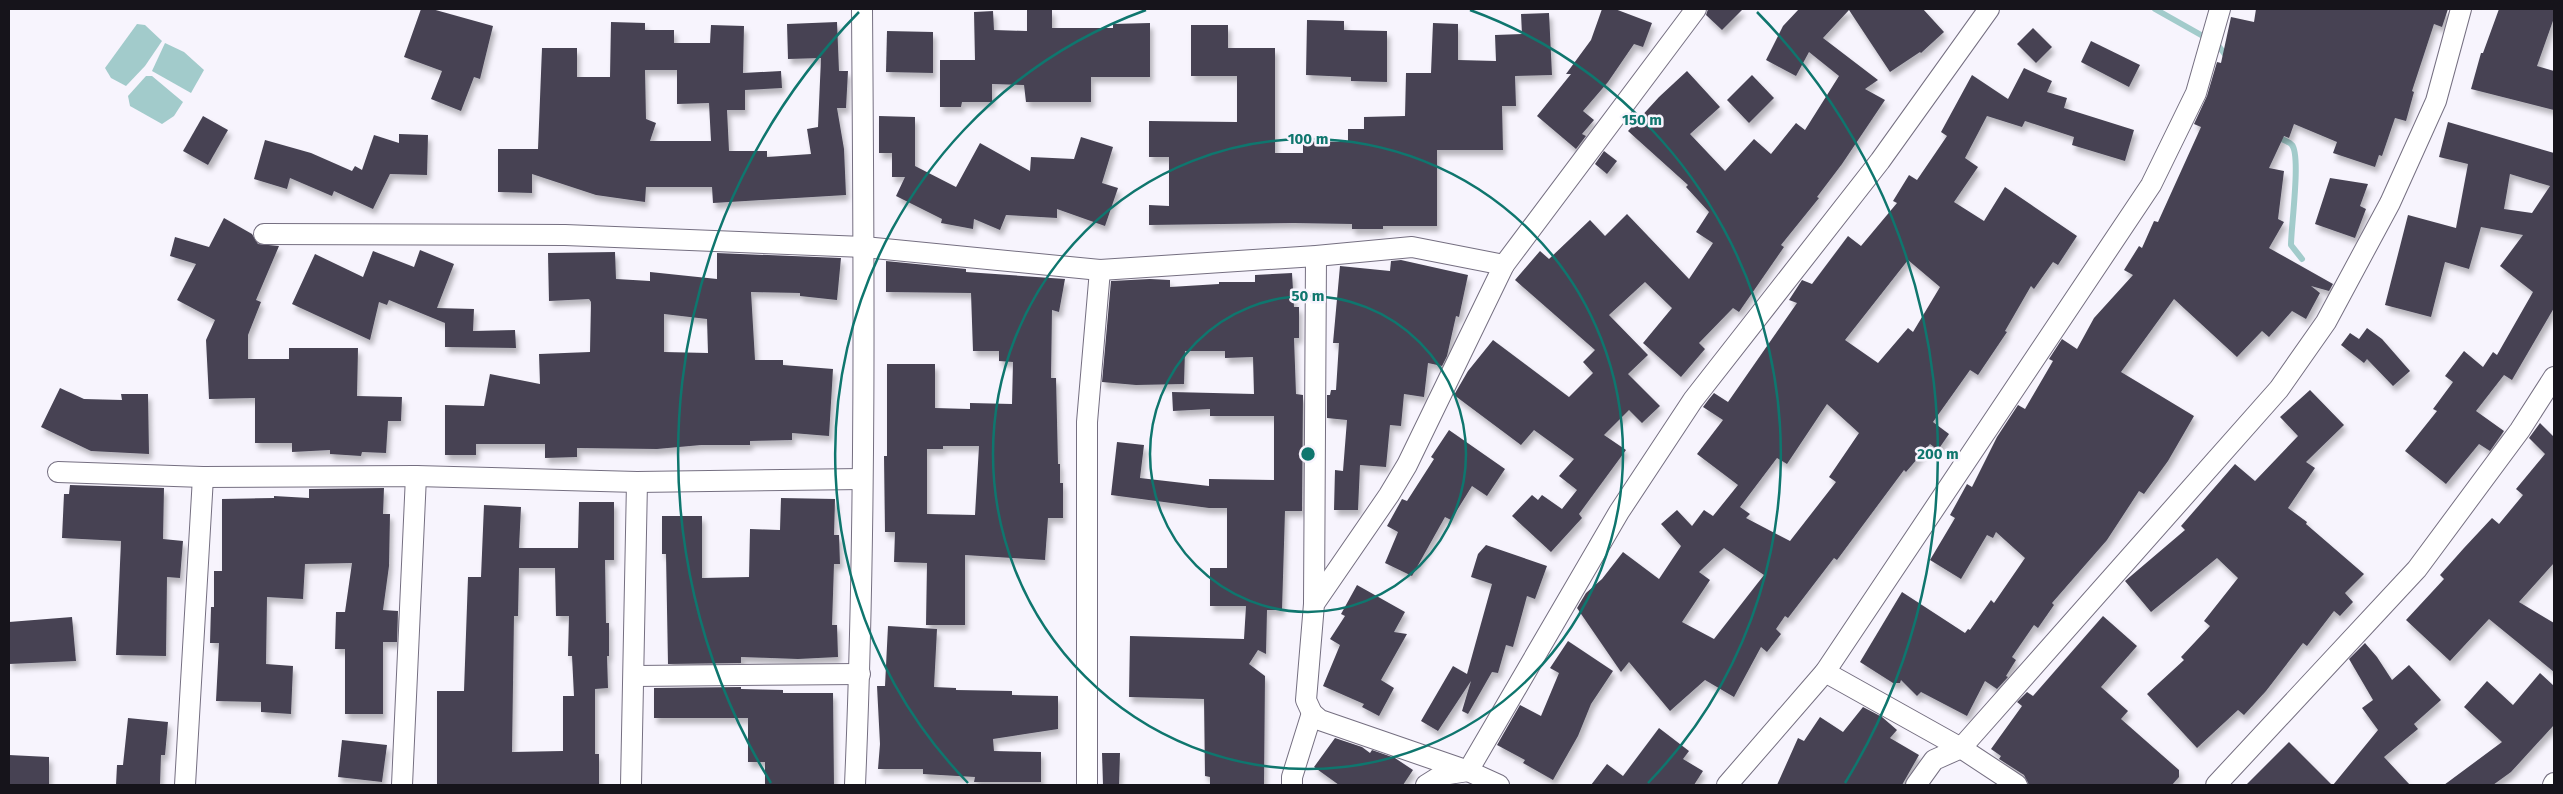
<svg xmlns="http://www.w3.org/2000/svg" width="2563" height="794" font-family="'Fira Sans',sans-serif">
<style>
.water{fill:#a2cbcb}
.lines{fill:none;stroke-linecap:round;stroke-linejoin:round}
.stream{stroke:#a2cbcb;stroke-width:6}
.building{fill:#474353;fill-rule:evenodd;filter:url(#shadow)}
.street-casing{stroke:#756f81;stroke-width:22}
.street{stroke:#fff;stroke-width:20}
.ring{fill:none;stroke:#0f766e;stroke-width:2.5}
.centre{fill:#0f766e;stroke:#f7f4fd;stroke-width:2.5}
.ring-label{font-size:15px;text-anchor:middle;font-weight:bold;fill:#0f766e;stroke:#f7f4fd;stroke-width:5;stroke-linejoin:round;paint-order:stroke}
</style>
<defs>
<filter id="shadow"><feDropShadow dx="3" dy="5.5" stdDeviation="2.5" flood-color="#0004"/></filter>
</defs>
<rect width="100%" height="100%" fill="#f7f4fd"/>
<g class="water">
<path d="M137 24 145 25 162 41 145 66 126 86 111 78 105 68Z"/>
<path d="M165 43 184 52 204 70 191 93 152 71Z"/>
<path d="M146 76H152L183 102 174 116 162 124 130 106 128 96Z"/>
</g>
<g class="lines">
<g class="stream">
<path d="M2155 9 2217 44 2227 57"/>
<path d="M2275 136C2280 139 2289 141 2292 145 2301 156 2291 227 2291 245L2302 259"/>
</g>
</g>
<g class="building">
<path d="M421 9H432L493 26 480 79 474 77 461 111 431 99 442 71 404 57Z"/>
<path d="M1602 9H1615L1652 23 1643 47 1634 44 1608 82 1583 111 1594 120 1582 134 1586 136 1576 149 1537 116 1571 74H1566L1591 40Z"/>
<path d="M1708 9H1743L1722 30 1706 15Z"/>
<path d="M1799 9H1923L1944 32 1921 53 1920 52 1890 72 1849 10 1823 38 1878 80 1865 89 1885 100 1842 164 1817 197 1819 198 1781 245 1784 247 1739 312 1733 308 1699 343 1705 349 1681 377 1643 343 1672 308 1645 282 1609 315 1648 355 1628 374 1660 406 1642 423 1629 410 1604 435 1626 450 1579 514 1582 518 1551 552 1512 516 1532 495 1538 500 1542 495 1562 509 1577 490 1559 476 1574 459 1534 430 1521 445 1454 395 1468 371 1493 340 1569 397 1593 373 1583 362 1595 350 1515 280 1540 251 1549 259 1590 220 1605 236 1627 214 1689 279 1713 243 1696 232 1709 212 1686 187 1688 185 1628 131 1659 97 1687 71 1720 107 1690 134 1725 171 1754 139 1771 154 1796 123 1805 130 1839 76 1809 52 1796 76 1766 60 1783 26Z"/>
<path d="M2256 9H2448L2442 27 2434 24 2412 91 2414 92 2406 121 2395 118 2382 156 2379 155 2375 167 2333 153 2337 142 2294 124 2289 138 2284 136 2269 168 2284 171 2278 219 2284 222 2269 248 2333 284 2329 291 2311 286 2320 293 2306 319 2292 311 2269 337 2262 331 2237 357 2174 299 2121 372 2194 416 2168 461 2144 494 2139 491 2107 540 2052 603 2054 605 2038 628 2034 625 2012 657 2016 660 2006 676 2008 677 1997 689 1985 681 1967 716 1921 692 1917 696 1901 680 1900 683H1893L1860 662 1902 592 1965 633 1968 629 1970 630 1991 600 1994 603 2025 558 1996 532 1993 538 1987 535 1961 579 1930 560 1955 518 1950 515 1967 484 1972 487 1997 437 2018 405 2025 409 2053 361 2049 359 2062 339 2077 349 2094 318 2133 275 2124 270 2139 246 2142 248 2154 221 2158 222 2201 127 2194 124 2207 96 2217 62 2221 63 2231 17 2254 22Z"/>
<path d="M2499 9H2554V18L2537 66 2554 71V110L2471 89 2481 53H2483Z"/>
<path d="M1027 10H1052V28H1113V24L1150 23V77H1091V102H1026L1024 85 992 84V102H962L961 107H940V60H975L974 12 993 11 994 30 1027 31Z"/>
<path d="M1549 13 1552 75 1515 76 1516 106H1502L1503 150H1437V226H1383V229H1352V224L1293 223 1149 225V205L1169 206V157H1149V121L1237 122V76H1191V25H1228V48H1275V153H1303V141L1348 142V129H1364V117L1405 116 1406 73H1431L1433 23 1458 24V60L1496 61 1495 35 1522 34 1521 14Z"/>
<path d="M1307 20 1344 21V30L1387 31V82L1351 81V77L1306 75Z"/>
<path d="M611 22 645 23V30H674V43H710L711 25 744 26 743 73 781 71 782 88 745 90V110H727L729 151H767V157L811 154 807 129 818 127 821 58 788 59 787 24 837 22 839 71H848L846 108H837L844 149 846 195 713 203 712 187H646L645 202 596 195 532 174V193L498 192V149H538L542 48H577V77H610ZM645 70H677V104L709 103 711 141H650L656 123 646 119Z"/>
<path d="M2033 28 2052 47 2036 63 2017 44Z"/>
<path d="M887 31 933 32V73L886 72Z"/>
<path d="M2091 41 2140 65 2129 87 2081 62Z"/>
<path d="M2024 68 2052 81 2047 92 2067 98 2064 108 2134 130 2125 161 2072 145 2074 137 2025 121 2022 127 1987 116 1965 158 1978 167 1954 202 1984 221 2005 187 2077 236 2058 265 2053 262 2034 289 2031 286 2005 331 2007 332 1978 375 1970 370 1933 422 1949 434 1938 450 1930 444 1906 472 1904 470 1837 560 1834 558 1788 618 1785 616 1776 629 1781 634 1767 652 1761 647 1734 697 1705 680 1670 711 1629 662 1621 672 1577 608 1586 593 1602 579 1623 552 1659 579 1681 546 1661 524 1677 510 1692 526 1704 510 1713 516 1738 485 1697 454 1723 420 1703 407 1709 399 1714 393 1728 402 1797 303 1789 300 1802 280 1812 284 1848 236 1861 246 1897 203 1893 201 1909 175 1917 180 1947 136 1941 132 1972 75 2008 99ZM1908 260 1940 287 1913 332 1908 328 1878 363 1845 340ZM1827 404 1859 433 1829 477 1836 482 1790 541 1746 518 1750 514 1740 507 1777 458 1787 464ZM1724 548 1764 575 1714 639 1682 622 1710 580 1699 572Z"/>
<path d="M1752 75 1774 98 1749 123 1727 100Z"/>
<path d="M203 116 228 130 208 165 183 151Z"/>
<path d="M879 116 915 117V166L956 187 980 143 1030 171 1031 157 1074 159 1081 137 1113 147 1102 183 1118 188 1105 226 1057 209V218L1006 215 1000 230 974 219 973 229 941 223 942 219 896 196 905 177H892V153H879Z"/>
<path d="M2448 122 2554 153V308L2512 380 2504 375 2476 411 2504 431 2490 451 2479 444 2446 484 2405 451 2437 411 2433 409 2453 382 2445 376 2464 351 2483 367 2493 352 2497 355 2533 292 2500 266 2523 235 2481 227 2469 269 2445 262 2431 317 2385 305 2408 215 2456 228 2468 164 2439 157ZM2510 174 2550 186 2532 213 2504 209Z"/>
<path d="M399 134 428 135 427 175 390 174 373 209 334 191 332 196 290 178 287 189 254 179 265 140 311 153 352 171 355 166 362 170 374 135 399 143Z"/>
<path d="M1604 151 1617 161 1607 174 1595 164Z"/>
<path d="M2330 178 2368 184 2360 206 2366 209 2355 238 2315 224Z"/>
<path d="M224 218 252 234 258 244 279 246 256 300 261 302 248 335V359H289V348H358L357 396 402 397 401 421H388L386 453 362 452 361 456 330 454V450L292 452V443H255V398L209 399 206 340 215 320 177 300 196 264 170 256 175 237 209 247Z"/>
<path d="M420 250 454 264 437 308 474 309 473 331 515 330 516 348 445 347V323L389 300 387 305 379 302 370 340 292 304 315 254 363 277 373 251 414 267Z"/>
<path d="M615 252 616 279 650 281V272L717 279V253L841 258 837 300 800 296V293L751 292 755 360H783V365L833 369 829 436 792 433V440L750 441V445H701L657 449 577 448V457L545 458V444H476V455H445V405L484 406 490 374 540 384 539 354 590 352 591 302 589 299 549 301 548 253ZM664 314 707 319 708 353 664 352Z"/>
<path d="M1401 260 1468 275 1459 317 1456 316 1447 356 1442 366 1428 363 1424 397 1404 394 1401 426 1390 425 1386 467 1360 465 1358 510H1334L1335 470 1343 471 1347 420 1327 418V395H1330L1331 390H1336L1339 343H1333L1340 266 1390 271 1391 261Z"/>
<path d="M886 261 966 269V272L1065 279 1059 312 1052 310 1051 378H1056L1058 464H1060V483H1063V518H1048L1045 560 965 555V625H926L927 563 894 562 895 532H885L884 456H887V364H935V408L970 409V403L1012 404 1013 362 999 361V351H973L971 293 886 292ZM943 446H979L975 515 927 514V449H943Z"/>
<path d="M1292 273 1294 307H1299V338H1294L1296 394 1303 395 1302 511H1285L1282 610H1267L1266 654 1258 650 1249 664 1265 676 1264 785H1210V777L1205 776 1204 699 1129 697 1130 636 1244 639 1246 606H1210V568H1227V508H1209L1111 495 1117 442 1144 445 1140 478 1209 486V479L1274 480V416H1210V409L1173 411 1172 392 1254 394 1253 357 1225 358V351H1185L1184 384 1136 385 1102 382 1111 281 1150 279 1170 280V287L1219 284V282H1255V275Z"/>
<path d="M2367 328 2382 339 2410 371 2393 386 2367 359 2364 363 2341 345 2350 333 2359 339Z"/>
<path d="M60 388 84 399 122 400 121 394H148L149 454 91 451 41 427Z"/>
<path d="M2310 390 2344 425 2306 462 2315 468 2288 508 2307 522 2306 524 2364 574 2345 593 2353 602 2340 616 2334 611 2307 646 2303 643 2266 691 2244 715 2238 710 2197 748 2147 694 2184 660 2181 657 2210 626 2204 621 2238 578 2217 558 2151 612 2125 581 2185 530 2181 526 2235 464 2255 481 2298 436 2280 417Z"/>
<path d="M2540 423 2554 437V563L2519 602 2554 623V672L2489 619 2450 661 2406 620 2444 579 2440 575 2464 548 2492 518 2499 524 2523 495 2516 489 2545 454 2529 438Z"/>
<path d="M1449 430 1505 469 1487 496 1472 486 1451 520 1445 517 1412 576 1385 563 1398 532 1387 526 1402 499 1407 501 1434 459 1431 457Z"/>
<path d="M70 485 164 488 163 539 183 541 180 578 167 577 166 656 116 655 121 541 62 538 64 494H69Z"/>
<path d="M384 488 383 514H390L389 566 383 610 398 611 397 642H383V714H345V649H335L336 612H345L352 563 305 564 303 599 267 597 266 664 293 666 291 714 261 712V702L216 701 219 643H210L211 607H214V571H222V499L274 498V496L309 498V489Z"/>
<path d="M781 498 835 499 834 535H839L840 564H834L832 625H837L838 657 798 659 741 657V663L668 664 666 554H662V516H702V578L749 577 750 529 780 530Z"/>
<path d="M579 502H614V560H605L606 623H609V656H607L608 688 595 689V754H599V785H437V691H464L468 577H481L484 505 521 507 519 548H578ZM519 568H555L556 616H569L568 656H572L574 696H563V751L512 752 514 616H518Z"/>
<path d="M1486 545 1547 566 1535 599 1527 596 1513 647 1506 645 1498 673 1492 672 1468 714 1462 711 1471 681 1438 731 1421 721 1453 666 1467 674 1492 584 1471 577 1478 554Z"/>
<path d="M1357 585 1405 612 1394 632 1407 634 1381 680 1394 688 1379 716 1362 707 1364 704 1323 686 1340 645 1330 639 1345 616 1341 614Z"/>
<path d="M2103 616 2137 646 2101 687 2128 711 2121 719 2179 770V777L2172 785H2029L2024 775 1999 759 2001 756 1991 749 2022 706 2017 702 2027 692 2033 696Z"/>
<path d="M72 617 76 661 9 664V622Z"/>
<path d="M888 626 937 629 934 687 956 688V690L1012 691V695L1058 696V729L993 739 994 751 1041 752V782H974L975 777 923 774V769H878L880 744 877 686H885Z"/>
<path d="M1568 641 1613 671 1591 704 1578 736 1553 780 1523 763 1525 760 1497 745 1520 705 1541 716 1559 673 1550 668Z"/>
<path d="M2365 643 2377 657 2392 680 2409 665 2441 700 2414 724 2418 729 2384 757 2410 785H2333L2378 730 2362 708 2373 700 2349 659Z"/>
<path d="M2540 673 2554 686V725L2511 772 2493 785H2444L2502 742 2464 707 2487 681 2513 705Z"/>
<path d="M741 687V689L783 690V693H833L834 785H765V762H748V718H654V688Z"/>
<path d="M1863 707 1882 717 1897 730 1890 738 1919 755 1902 785H1777L1798 738 1804 741 1820 717 1843 732Z"/>
<path d="M128 718 168 722 165 755H161L160 785H116L117 765H123Z"/>
<path d="M1659 728 1689 751 1683 759 1703 771 1694 785H1591L1607 764 1623 776Z"/>
<path d="M1335 738 1362 747 1370 753 1372 750 1395 758 1413 770 1403 785H1339L1314 767Z"/>
<path d="M342 740 387 745 382 782 338 777Z"/>
<path d="M2289 742 2332 785H2246Z"/>
<path d="M1102 753H1120L1119 785H1103Z"/>
<path d="M9 755 49 757V785H9Z"/>
</g>
<g class="lines">
<defs>
<g id="street">
<path d="M264 234 565 235 864 247 1100 270 1316 256 1412 247 1504 265"/>
<path d="M58 472 203 477 416 476 637 482 862 479"/>
<path d="M1314 604 1316 256"/>
<path d="M1825 672 1961 748 2017 785"/>
<path d="M635 676 860 674"/>
<path d="M185 785 203 477"/>
<path d="M402 785 416 476"/>
<path d="M631 785 637 482"/>
<path d="M855 785C866 527 864 267 862 9"/>
<path d="M1087 785V422L1100 270"/>
<path d="M1292 785V777L1312 713"/>
<path d="M1426 785 1442 775 1468 771 1619 512 1693 400 1880 161 1989 9"/>
<path d="M1499 785 1468 771 1320 720 1312 713 1306 700 1314 604 1389 495 1407 465 1504 265 1696 9"/>
<path d="M1727 785 1825 672 2151 185 2196 93 2220 9"/>
<path d="M1916 785 1934 760 1961 748 2279 389 2326 322 2390 203 2436 101 2461 9"/>
<path d="M2216 785 2417 569 2520 430 2554 377"/>
<path d="M2553 785 2554 783"/>
</g>
</defs>
<use href="#street" class="street-casing"/>
<use href="#street" class="street"/>
</g>
<g class="ring">
<circle cx="1308" cy="454" r="158"/>
<circle cx="1308" cy="454" r="315"/>
<path d="M968 783A473 473 0 0 1 1146 10M1470 10A473 473 0 0 1 1648 783"/>
<path d="M771 783A630 630 0 0 1 859 12M1757 12A630 630 0 0 1 1845 783"/>
</g>
<circle cx="1308" cy="454" r="8" class="centre"/>
<g class="ring-label">
<text x="1642" y="125">150 m</text>
<text x="1308" y="144">100 m</text>
<text x="1308" y="301">50 m</text>
<text x="1938" y="459">200 m</text>
</g>
<rect width="2563" height="794" fill="none" stroke="#16141b" stroke-width="20"/>
</svg>
